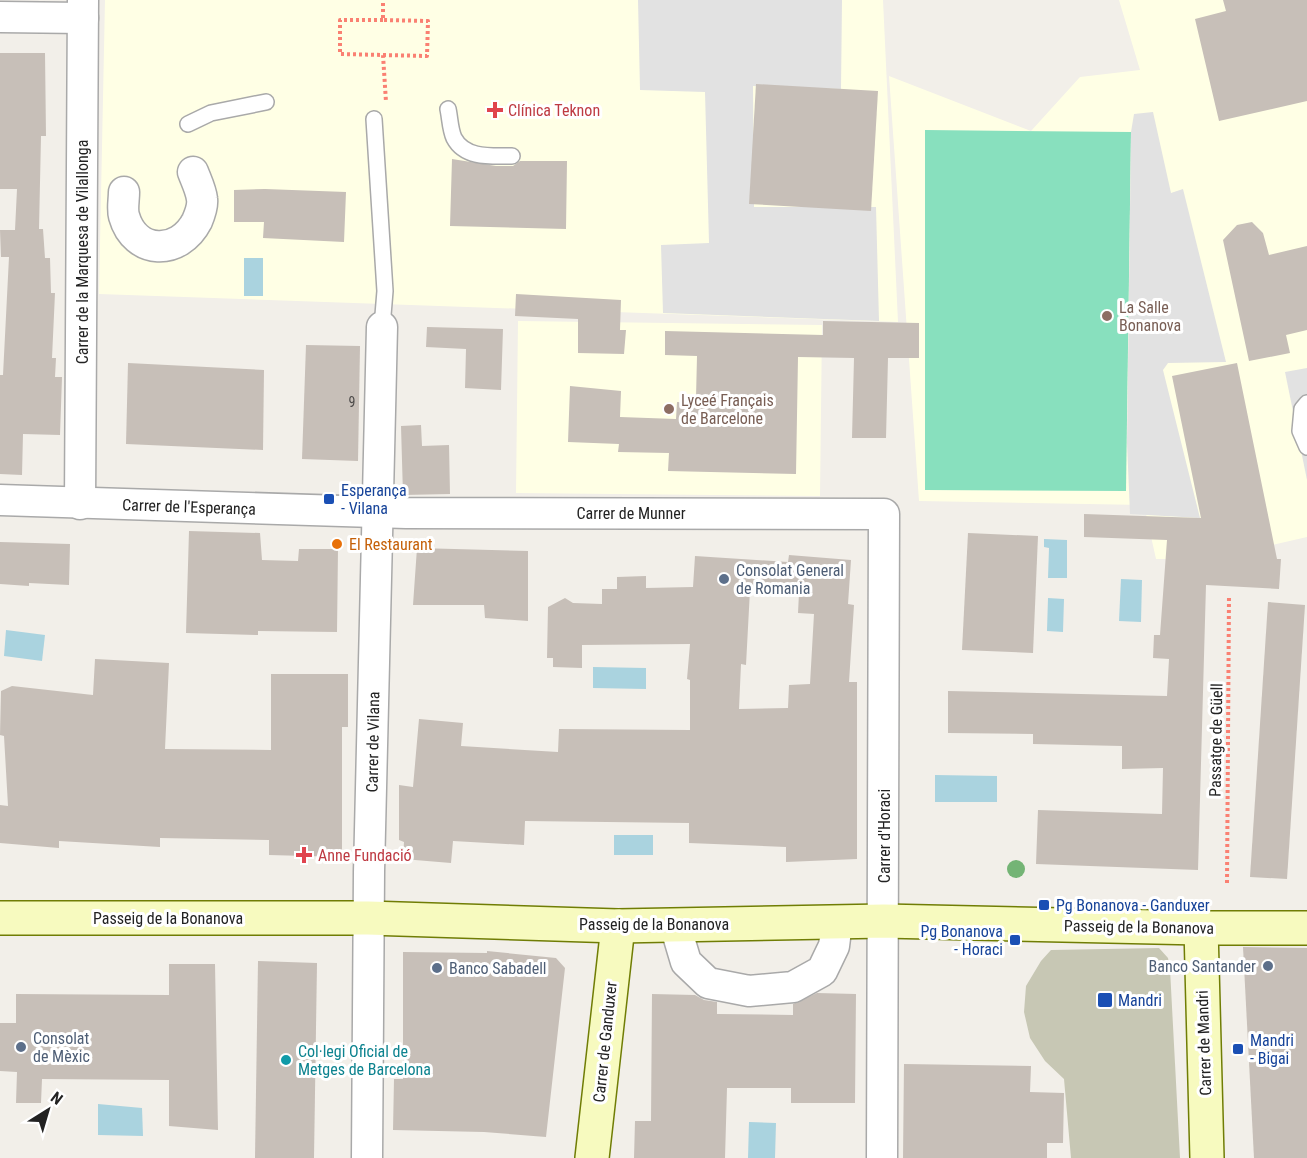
<svg xmlns="http://www.w3.org/2000/svg" width="1307" height="1158" font-family="'Roboto Condensed',sans-serif">
<style>
.education{fill:#ffffe5}
.construction{fill:#c7c7b4}
.pitch{fill:#88e0be}
.parking{fill:#e2e2e2}
.water{fill:#aad3df}
.building{fill:#c7bfb8;fill-rule:evenodd}
.lines{fill:none;stroke-linecap:round;stroke-linejoin:round}
.lane-casing{stroke:#a9a9a9;stroke-width:18}
.street-casing{stroke:#a9a9a9;stroke-width:33}
.secondary-casing{stroke:#707d05;stroke-width:36}
.path{stroke:#fa8072;stroke-width:4;stroke-dasharray:3 3;stroke-linecap:butt}
.lane{stroke:#fff;stroke-width:15}
.street{stroke:#fff;stroke-width:30}
.secondary{stroke:#f7fabf;stroke-width:33}
.tree{fill:#74b475}
.health-dot{fill:#e0444e;stroke:#fff;stroke-width:2}
.education-dot{fill:#8d6e63;stroke:#fff;stroke-width:2}
.transit-dot{fill:#1a4fb4;stroke:#fff;stroke-width:2}
.food-dot{fill:#e8710a;stroke:#fff;stroke-width:2}
.service-dot{fill:#5c6f8a;stroke:#fff;stroke-width:2}
.culture-dot{fill:#0f9aa8;stroke:#fff;stroke-width:2}
.labels{text-anchor:middle;dominant-baseline:central;stroke-width:6;stroke-linejoin:round;paint-order:stroke}
.number-label{font-size:14px;fill:#4b4948}
.health-label{font-size:16px;fill:#be3a42;stroke:#fff;text-anchor:start}
.street-label{font-size:16px;fill:#222;stroke:#fff}
.education-label{font-size:16px;fill:#785e54;stroke:#fff;text-anchor:start}
.transit-label{font-size:16px;fill:#164399;stroke:#fff;text-anchor:start}
.food-label{font-size:16px;fill:#c56008;stroke:#fff;text-anchor:start}
.service-label{font-size:16px;fill:#4e5e75;stroke:#fff;text-anchor:start}
.culture-label{font-size:16px;fill:#0d838f;stroke:#fff;text-anchor:start}
</style>
<rect width="100%" height="100%" fill="#f2efe9"/>
<g class="education">
<path d="M105 0H883L898 322 99 294Z"/>
<path d="M1119 0H1307V537L1211 559H1156L1144 505 919 501 889 76 1031 131 1080 77 1140 70Z"/>
<path d="M518 321 822 325 820 496 516 493Z"/>
</g>
<path class="construction" d="M1159 948 1168 958 1170 969 1180 1158H1071L1064 1079 1045 1061 1030 1038 1024 1012 1026 986 1041 961 1051 950Z"/>
<path class="pitch" d="M925 130 1131 132 1126 491 925 490Z"/>
<g class="parking">
<path d="M638 0H842L841 89 753 86 754 207H876L879 321 663 313 661 245 709 243 705 92 640 90Z"/>
<path d="M1153 112 1171 193 1183 189 1226 362 1168 363 1163 370 1200 518 1130 514 1127 443 1131 132 1134 114Z"/>
<path d="M1307 368V480L1285 372Z"/>
</g>
<g class="water">
<rect x="244" y="258" width="19" height="38"/>
<path d="M1044 539 1067 540V578H1048L1049 548 1044 547Z"/>
<path d="M1121 579 1142 580 1141 622 1119 621Z"/>
<path d="M1048 598 1064 599 1063 632 1047 631Z"/>
<path d="M6 630 45 635 42 661 4 656Z"/>
<path d="M593 667 646 668V689L593 688Z"/>
<path d="M935 775 997 776V802H935Z"/>
<rect x="614" y="835" width="39" height="20"/>
<path d="M98 1104 142 1108 143 1136 98 1135Z"/>
<path d="M749 1122 776 1123 775 1158H748Z"/>
</g>
<g class="building">
<path d="M1223 0H1307V101L1219 121 1195 19 1226 11Z"/>
<path d="M0 53H45L46 136H41L39 229H43L45 258H50L51 293H55L52 358H56L55 377H62L60 435 23 434 22 475 0 474V375H3L9 257H1L0 230H15L17 189H0Z"/>
<path d="M756 84 878 91 871 211 749 204Z"/>
<path d="M452 159 496 166H513L520 161H567L566 229 450 226Z"/>
<path d="M265 189 346 192 344 242 263 238 264 222H234V190Z"/>
<path d="M1252 222 1263 233 1269 255 1307 246V330L1286 335 1290 353 1249 361 1223 240 1237 225Z"/>
<path d="M516 294 621 300 620 330H626L624 354 578 353V319L515 316Z"/>
<path d="M823 321 919 323V358H888L886 438H852L854 358 798 357 796 474 668 471 669 453 618 452 619 444 568 442 570 386 621 391 620 417 676 419 677 402 691 403V397L696 398 697 356 665 355V331L823 335Z"/>
<path d="M427 327 503 329 501 390 465 388 466 349 426 347Z"/>
<path d="M306 345 360 346 358 461 302 459Z"/>
<path d="M128 363 264 370 263 450 126 444Z"/>
<path d="M1237 363 1277 559H1281L1279 589 1206 585 1198 870 1036 864 1038 810 1162 814 1163 768 1122 769V746L1033 744V734L948 733V691L1167 696 1169 659 1153 658 1154 635H1160L1167 540 1084 537V514L1201 518 1172 376Z"/>
<path d="M421 425 422 446 449 445 450 494 403 495 401 426Z"/>
<path d="M189 531 260 533 262 560 298 561 299 549H338L337 632 258 631V635L186 633Z"/>
<path d="M968 533 1038 536 1033 653 962 650Z"/>
<path d="M0 542 70 544 69 585 29 583V586L0 584Z"/>
<path d="M417 548 528 551V621L485 618 484 605H413Z"/>
<path d="M789 555 851 560 848 604 854 605 849 682H857V859L786 862V847L689 843V823L525 821 524 845 453 841 451 863 403 859 404 842 399 840V785L413 787 419 719 463 723 461 746 558 752 559 729 690 730V680L687 679 690 644 582 645V668L553 667V658H547L548 607 565 598 573 603 602 604V589H617V577L646 576V588L693 587 695 556 788 562ZM750 590 799 593 798 613 814 614 810 684 789 685 788 708 739 709 741 664 746 665Z"/>
<path d="M1268 602 1305 605 1287 879 1250 877Z"/>
<path d="M95 659 169 663 165 749 271 750V674H348V727H342V857L269 855V840L160 838V847L59 841V848L0 843V805L8 806 4 736 0 735 1 691 12 686 93 695Z"/>
<path d="M1243 947 1307 948V1158H1254Z"/>
<path d="M487 951 556 958 565 968 546 1137 484 1132 393 1130 394 1079H403V952L487 953Z"/>
<path d="M258 961 317 963 314 1158H255Z"/>
<path d="M169 964H215L218 1130 169 1126V1080L42 1079 41 1103H16L17 1072 0 1071V1023H16V994L169 995Z"/>
<path d="M817 993 856 994 855 1103H791V1088H727L725 1158H634L635 1121H651L652 994 695 995 704 1000 717 1002V1014L793 1015V1004Z"/>
<path d="M904 1064 1031 1066 1030 1092 1064 1093 1063 1143H1047V1158H903Z"/>
</g>
<g class="lines">
<defs>
<g id="lane">
<path d="M448 109C450 118 450 129 454 138 465 159 492 156 512 156"/>
<path d="M374 119 385 291 382 327"/>
<path d="M188 124 211 113 266 102"/>
<path d="M1307 403 1302 409 1300 431 1307 447"/>
</g>
<g id="street">
<path d="M0 17 83 18"/>
<path d="M124 192C124 200 122 209 124 216 135 255 179 256 197 221 200 214 203 206 202 199 201 190 196 180 193 172"/>
<path d="M0 500 406 513 884 514 882 1158"/>
<path d="M80 504 83 0"/>
<path d="M675 925 686 962 708 983 749 991 793 987 822 971 834 946 837 922"/>
<path d="M367 1158 369 872 382 327"/>
</g>
<g id="secondary">
<path d="M0 918H368L618 926 884 921 1201 928H1307"/>
<path d="M1201 928 1207 1158"/>
<path d="M592 1158 618 926"/>
</g>
</defs>
<use href="#lane" class="lane-casing"/>
<use href="#street" class="street-casing"/>
<use href="#secondary" class="secondary-casing"/>
<g class="path">
<path d="M383 20H340V54L383 55 386 102"/>
<path d="M383 55 427 56 428 21 383 20V0"/>
<path d="M1227 883 1229 596"/>
</g>
<use href="#lane" class="lane"/>
<use href="#street" class="street"/>
<use href="#secondary" class="secondary"/>
</g>
<circle class="tree" cx="1016" cy="869" r="9"/>
<g class="health-dot">
<path d="M492 101h6v6h6v6h-6v6h-6v-6h-6v-6h6z"/>
<path d="M301 846h6v6h6v6h-6v6h-6v-6h-6v-6h6z"/>
</g>
<g class="education-dot">
<circle cx="1107" cy="316" r="6"/>
<circle cx="669" cy="409" r="6"/>
</g>
<g class="transit-dot">
<rect x="323" y="493" width="12" height="12" rx="3"/>
<rect x="1038" y="899" width="12" height="12" rx="3"/>
<rect x="1009" y="934" width="12" height="12" rx="3"/>
<rect x="1097" y="992" width="16" height="16" rx="3"/>
<rect x="1232" y="1043" width="12" height="12" rx="3"/>
</g>
<circle class="food-dot" cx="337" cy="544" r="6"/>
<g class="service-dot">
<circle cx="724" cy="579" r="6"/>
<circle cx="1268" cy="966" r="6"/>
<circle cx="437" cy="968" r="6"/>
<circle cx="21" cy="1047" r="6"/>
</g>
<circle class="culture-dot" cx="286" cy="1060" r="6"/>
<g class="labels">
<g class="number-label">
<text x="352" y="402">9</text>
</g>
<g class="health-label">
<text x="508" y="110">Clínica Teknon</text>
<text x="318" y="855">Anne Fundació</text>
</g>
<g class="street-label">
<text transform="translate(82 252) rotate(-90)">Carrer de la Marquesa de Vilallonga</text>
<text transform="translate(189 507) rotate(2)">Carrer de l'Esperança</text>
<text x="631" y="513">Carrer de Munner</text>
<text transform="translate(1216 740) rotate(-89)">Passatge de Güell</text>
<text transform="translate(373 742) rotate(-89)">Carrer de Vilana</text>
<text transform="translate(884 836) rotate(-90)">Carrer d'Horaci</text>
<text x="168" y="918">Passeig de la Bonanova</text>
<text x="654" y="924">Passeig de la Bonanova</text>
<text transform="translate(1139 927) rotate(1)">Passeig de la Bonanova</text>
<text transform="translate(605 1042) rotate(-84)">Carrer de Ganduxer</text>
<text transform="translate(1204 1043) rotate(-92)">Carrer de Mandri</text>
</g>
<g class="education-label">
<text x="1119" y="307">La Salle<tspan x="1119" dy="18">Bonanova</tspan></text>
<text x="681" y="400">Lyceé Français<tspan x="681" dy="18">de Barcelone</tspan></text>
</g>
<g class="transit-label">
<text x="341" y="490">Esperança<tspan x="341" dy="18">- Vilana</tspan></text>
<text x="1056" y="905">Pg Bonanova - Ganduxer</text>
<text x="1003" y="931" text-anchor="end">Pg Bonanova<tspan x="1003" dy="18">- Horaci</tspan></text>
<text x="1118" y="1000">Mandri</text>
<text x="1250" y="1040">Mandri<tspan x="1250" dy="18">- Bigai</tspan></text>
</g>
<g class="food-label">
<text x="349" y="544">El Restaurant</text>
</g>
<g class="service-label">
<text x="736" y="570">Consolat General<tspan x="736" dy="18">de Romania</tspan></text>
<text x="1256" y="966" text-anchor="end">Banco Santander</text>
<text x="449" y="968">Banco Sabadell</text>
<text x="33" y="1038">Consolat<tspan x="33" dy="18">de Mèxic</tspan></text>
</g>
<g class="culture-label">
<text x="298" y="1051">Col·legi Oficial de<tspan x="298" dy="18">Metges de Barcelona</tspan></text>
</g>
</g>
<g transform="translate(48 1110) rotate(37)" stroke="#ffffff" stroke-width="4.5" paint-order="stroke">
<path d="M0-4.5L10 22L0 15L-10 22Z" fill="#222222"/>
<text y="-9" font-size="16" font-weight="bold" text-anchor="middle" fill="#222222">N</text>
</g>
</svg>
